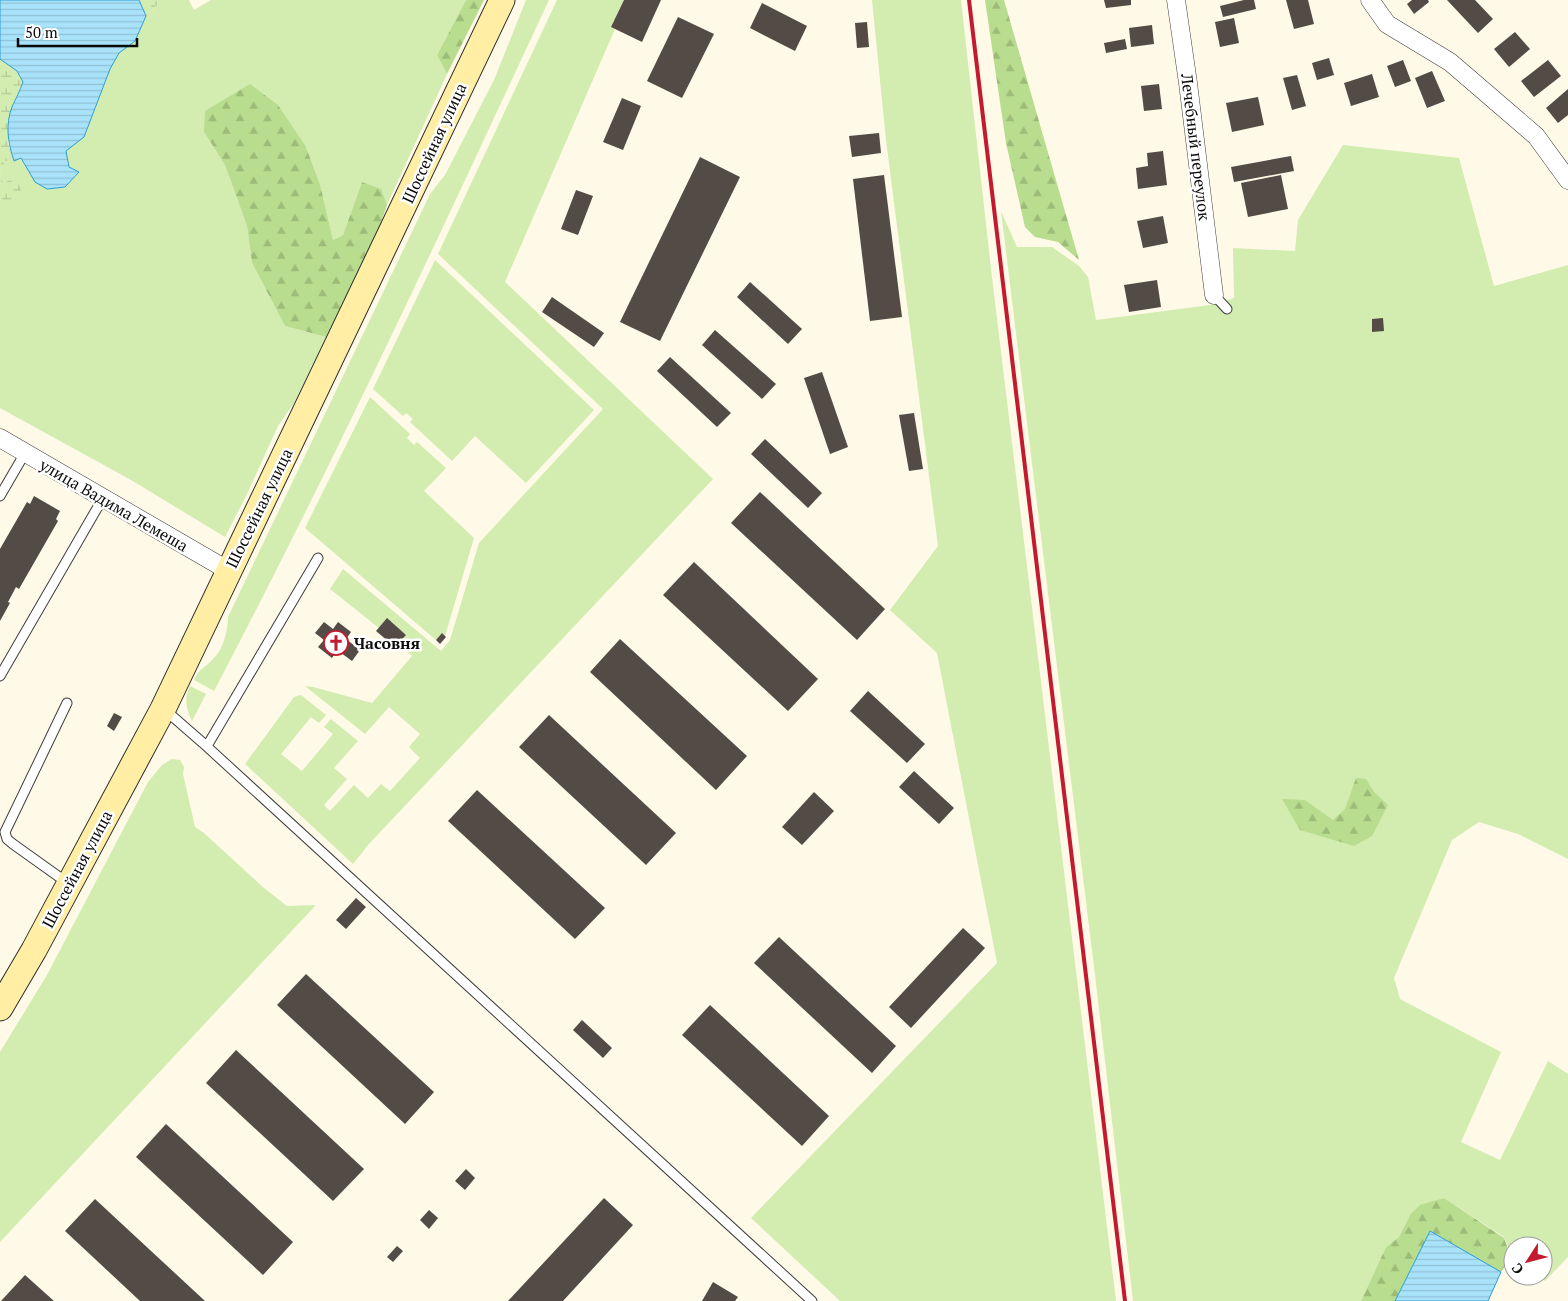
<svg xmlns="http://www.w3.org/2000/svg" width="1568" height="1301" font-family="'PT Serif',serif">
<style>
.grass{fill:#d3ecb0}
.forest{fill:url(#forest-firs)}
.wetland{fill:url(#wetland-marsh)}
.water{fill:url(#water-rules);stroke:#2a9fd7}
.building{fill:#544a46}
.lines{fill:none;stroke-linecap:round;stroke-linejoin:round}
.lane-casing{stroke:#3e3e3e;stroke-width:11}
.street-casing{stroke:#3e3e3e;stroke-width:19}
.secondary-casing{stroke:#2d2d2d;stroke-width:27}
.lane{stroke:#fff;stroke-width:9}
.street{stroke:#fff;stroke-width:18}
.secondary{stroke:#ffeea3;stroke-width:25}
.rail{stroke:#c31a2f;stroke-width:4}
.labels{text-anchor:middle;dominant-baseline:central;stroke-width:5;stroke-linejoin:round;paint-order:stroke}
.street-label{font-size:16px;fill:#0b0b0b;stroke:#fff}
.poi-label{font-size:16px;font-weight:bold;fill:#0b0b0b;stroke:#fff;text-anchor:start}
</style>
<defs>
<pattern id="forest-firs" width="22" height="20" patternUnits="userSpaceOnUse" patternTransform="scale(1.25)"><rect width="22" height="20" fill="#b8dd8e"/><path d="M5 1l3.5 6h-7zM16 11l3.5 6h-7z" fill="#9dbc79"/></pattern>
<pattern id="wetland-marsh" width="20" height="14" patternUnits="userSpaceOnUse" patternTransform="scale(1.25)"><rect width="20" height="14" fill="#d3ecb0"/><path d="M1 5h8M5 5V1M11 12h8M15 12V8" fill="none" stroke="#b4c996"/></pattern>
<pattern id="water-rules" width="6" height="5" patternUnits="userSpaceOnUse" patternTransform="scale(1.25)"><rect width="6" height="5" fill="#a9e2fb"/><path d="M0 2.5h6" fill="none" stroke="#90c1d6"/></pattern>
</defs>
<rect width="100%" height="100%" fill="#fff9e8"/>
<g class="grass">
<path d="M158 0H189L194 10 211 0H466L437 55 447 74 387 205 381 190 362 182 343 235 333 240 320 184 306 147 204 132 225 165 247 226 252 263 285 326 326 337 294 403 278 426 247 494 225 537 131 480 0 408V196L5 203 0 174 5 161 21 157 35 182 78 172 69 167 65 151 84 137 110 69 119 53 135 41 146 16 157 5Z"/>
<path d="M526 0H549C441 232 333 465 214 691L194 680C199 668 205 668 213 659 223 650 228 630 228 617L430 194 445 175 494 80Z"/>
<path d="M557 0H624L611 27 615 29 505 282 713 479 368 845 353 864 245 764 294 697 301 695 326 715 319 723 311 717 281 754 302 771 333 734 324 727 331 719 358 741 334 768 347 779 324 805 330 811 354 785 368 798 381 784 390 791 420 758 409 747 420 734 389 707 365 734 305 686 313 687 372 703 412 656 398 643 406 635 387 619 379 628 330 589 343 569 441 651 450 640 479 543 603 409 438 254Z"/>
<path d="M872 0H961L991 269 1116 1301H840L751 1218 997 963 937 653 890 610 938 546 886 140Z"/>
<path d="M1343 145 1459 158 1494 286 1568 265V859L1518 834 1479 822 1452 840 1394 978 1400 999 1501 1052 1461 1142 1500 1160 1548 1061 1568 1074V1257L1545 1281 1538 1276H1543V1246H1513V1258L1504 1237 1444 1198 1410 1215 1399 1237 1386 1247 1361 1301H1133L1095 975 1001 211 1017 247H1052L1079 266 1088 277 1096 320 1210 305 1234 298 1233 248 1295 251 1298 220Z"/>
<path d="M435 260 594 410 526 483 475 436 452 461 410 422 413 419 406 413 403 416 373 389Z"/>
<path d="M370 397 410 434 407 438 414 445 417 442 446 468 424 491 474 538 445 636 442 633 436 640 305 528Z"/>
<path d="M190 686 206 694 192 721C186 710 184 697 190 686Z"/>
<path d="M172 759 180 760 184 767 183 774 195 827 204 833 264 888 287 906 316 905 0 1242V1052L47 975 148 782 162 765Z"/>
</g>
<g class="forest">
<path d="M466 0H484L447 74 437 55Z"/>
<path d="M985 0H1004L1079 260 1058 242 1035 237 1025 227 1006 143Z"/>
<path d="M250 84 278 105 306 147 320 184 333 240 343 235 362 182 381 189 387 205 373 246 326 337 285 326 252 263 247 226 225 165 204 132 205 111Z"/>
<path d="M1356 778 1366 779 1374 792 1388 805 1372 836 1354 846 1300 830 1282 799 1305 800 1333 820 1345 809Z"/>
<path d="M1444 1198 1504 1238 1511 1257 1501 1272 1430 1232 1395 1301H1361L1386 1247 1399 1237 1410 1215 1420 1205Z"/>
</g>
<g class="wetland">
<path d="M139 0H158L157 5 146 16Z"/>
<path d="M0 59 17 71 23 82 12 107 8 143 14 161H5L0 174 3 183 21 176V193L5 204 0 196Z"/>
</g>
<g class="water">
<path d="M0 0H139L146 16 135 41 119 53 110 69 84 137 66 151 69 167 79 172 65 187 47 189 35 182 21 158 14 161C8 143 5 125 12 107 16 98 20 91 23 82L17 71 0 59Z"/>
<path d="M1430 1231 1501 1272 1488 1301H1395Z"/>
</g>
<g class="building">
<path d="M624 0H661L642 42 611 27Z"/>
<path d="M1104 0H1131V5L1106 8Z"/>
<path d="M1244 0H1254L1256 9 1223 17 1220 6Z"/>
<path d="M1286 0H1308L1314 24 1294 29Z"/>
<path d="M1412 0H1428L1429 2 1414 14 1407 4Z"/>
<path d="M1447 0H1475L1493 19 1478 33Z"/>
<path d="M762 3 807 26 795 51 750 28Z"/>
<path d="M678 17 714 34 682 98 647 81Z"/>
<path d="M1234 18 1239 43 1220 47 1215 22Z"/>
<path d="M867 22 869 47 857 48 855 23Z"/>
<path d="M1152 25 1154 44 1131 47 1129 28Z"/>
<path d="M1515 32 1530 49 1509 67 1494 49Z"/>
<path d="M1125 39 1127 49 1106 53 1104 43Z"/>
<path d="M1329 58 1334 75 1317 80 1312 63Z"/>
<path d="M1403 60 1411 81 1395 87 1387 66Z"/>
<path d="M1548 60 1561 76 1534 97 1521 81Z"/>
<path d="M1432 71 1445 101 1427 108 1415 78Z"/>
<path d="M1372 74 1379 97 1351 106 1344 83Z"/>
<path d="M1297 75 1306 106 1292 110 1283 78Z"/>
<path d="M1159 84 1162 109 1144 111 1141 86Z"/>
<path d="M1568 89V115L1558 123 1546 108Z"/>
<path d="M1258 97 1264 125 1232 132 1226 103Z"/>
<path d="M622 98 641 106 623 150 603 142Z"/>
<path d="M879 133 881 153 852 157 849 136Z"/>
<path d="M1163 151 1167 185 1138 189 1136 168 1148 166 1147 153Z"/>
<path d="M1291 156 1294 171 1234 182 1231 167Z"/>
<path d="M700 157 740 177 660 341 620 322Z"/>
<path d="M884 175 902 317 870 321 853 179Z"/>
<path d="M1281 175 1288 209 1248 217 1241 183Z"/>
<path d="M576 190 593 196 578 235 561 229Z"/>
<path d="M1163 216 1168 243 1143 248 1137 221Z"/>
<path d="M1157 280 1161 307 1129 312 1124 285Z"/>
<path d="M750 282 802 329 788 344 737 297Z"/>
<path d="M552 297 604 333 594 347 542 312Z"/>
<path d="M1383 318 1384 331 1372 332V319Z"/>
<path d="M715 330 776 384 762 399 702 345Z"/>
<path d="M670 357 731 413 717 427 657 371Z"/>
<path d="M822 372 848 447 830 454 804 378Z"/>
<path d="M914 413 923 469 909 471 899 415Z"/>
<path d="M765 439 822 493 808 508 751 454Z"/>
<path d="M760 492 885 609 857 640 731 523Z"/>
<path d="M34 496 60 511 56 519 58 521 19 589 16 587 8 602 10 603 0 621V549L27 502 30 504Z"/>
<path d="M694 562 818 679 788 711 663 595Z"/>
<path d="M387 618 406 635 395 647 376 631Z"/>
<path d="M324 622 333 629 338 622 351 632 346 639 360 650 352 661 337 650 332 658 318 647 324 640 315 633Z"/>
<path d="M442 633 446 637 440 644 436 640Z"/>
<path d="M620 639 747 756 716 790 590 672Z"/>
<path d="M868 691 925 744 907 763 850 711Z"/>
<path d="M114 713 122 717 114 731 107 726Z"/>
<path d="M549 715 676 833 646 865 519 747Z"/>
<path d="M914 771 954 808 939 824 899 787Z"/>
<path d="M477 790 605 908 575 939 448 821Z"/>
<path d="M814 792 834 811 802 845 782 827Z"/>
<path d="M356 898 366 907 346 929 336 920Z"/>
<path d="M963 928 985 948 911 1028 889 1007Z"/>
<path d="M779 937 896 1046 872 1073 754 963Z"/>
<path d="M306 974 434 1092 405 1124 277 1005Z"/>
<path d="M710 1005 829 1116 802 1146 682 1035Z"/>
<path d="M582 1020 612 1048 603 1058 573 1030Z"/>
<path d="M236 1050 364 1169 333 1201 206 1083Z"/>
<path d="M166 1124 293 1242 263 1275 136 1157Z"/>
<path d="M466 1169 475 1178 465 1190 455 1181Z"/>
<path d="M604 1198 633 1225 563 1301H508Z"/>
<path d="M95 1199 205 1301H140L65 1231Z"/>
<path d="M429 1210 438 1218 429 1229 420 1220Z"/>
<path d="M397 1246 403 1251 393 1262 387 1257Z"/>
<path d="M25 1275 54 1301H1Z"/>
<path d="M713 1282 738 1297 735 1301H702Z"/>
</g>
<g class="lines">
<defs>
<g id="lane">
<path d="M1214 295 1227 309"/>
<path d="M0 496 25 453"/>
<path d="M0 676 103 498"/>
<path d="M67 703 5 832 7 839 13 844 69 884"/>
<path d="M164 709 203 743 812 1301"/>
<path d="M207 746 318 558"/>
</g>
<g id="street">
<path d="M1176 0 1188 83 1214 295"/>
<path d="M1370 0 1387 24 1450 62 1536 136 1568 180"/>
<path d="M0 438 229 571"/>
</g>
<path id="secondary" d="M0 1008 34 950 163 709 502 0"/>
</defs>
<use href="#lane" class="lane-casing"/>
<use href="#street" class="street-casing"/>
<use href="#secondary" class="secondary-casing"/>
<use href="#lane" class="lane"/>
<use href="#street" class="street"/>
<use href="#secondary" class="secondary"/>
<path class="rail" d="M969 0 1125 1301"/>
</g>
<defs>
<symbol id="church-ring" viewBox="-11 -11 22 22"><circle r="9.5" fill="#fff" stroke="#c31a2f" stroke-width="1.5"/><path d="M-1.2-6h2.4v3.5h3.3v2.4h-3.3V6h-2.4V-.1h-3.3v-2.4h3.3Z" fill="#c31a2f"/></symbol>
</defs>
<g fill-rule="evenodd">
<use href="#church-ring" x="322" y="629" width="28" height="28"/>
</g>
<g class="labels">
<g class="street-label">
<text transform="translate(434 143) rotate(-65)">Шоссейная улица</text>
<text transform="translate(1196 147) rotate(83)">Лечебный переулок</text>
<text transform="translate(114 505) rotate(30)">улица Вадима Лемеша</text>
<text transform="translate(259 508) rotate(-64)">Шоссейная улица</text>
<text transform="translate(77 869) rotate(-62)">Шоссейная улица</text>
</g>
<g class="poi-label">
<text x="354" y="643">Часовня</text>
</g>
</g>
<g transform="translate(1528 1261) rotate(234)"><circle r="24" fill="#ffffff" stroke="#9d9d9d"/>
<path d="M0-4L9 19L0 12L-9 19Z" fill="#c31a2f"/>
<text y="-8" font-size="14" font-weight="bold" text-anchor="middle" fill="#0b0b0b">С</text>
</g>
<path d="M18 38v8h119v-8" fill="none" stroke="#0b0b0b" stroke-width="2.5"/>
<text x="25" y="38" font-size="15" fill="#0b0b0b" stroke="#ffffff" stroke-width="4" paint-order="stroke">50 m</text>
</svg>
